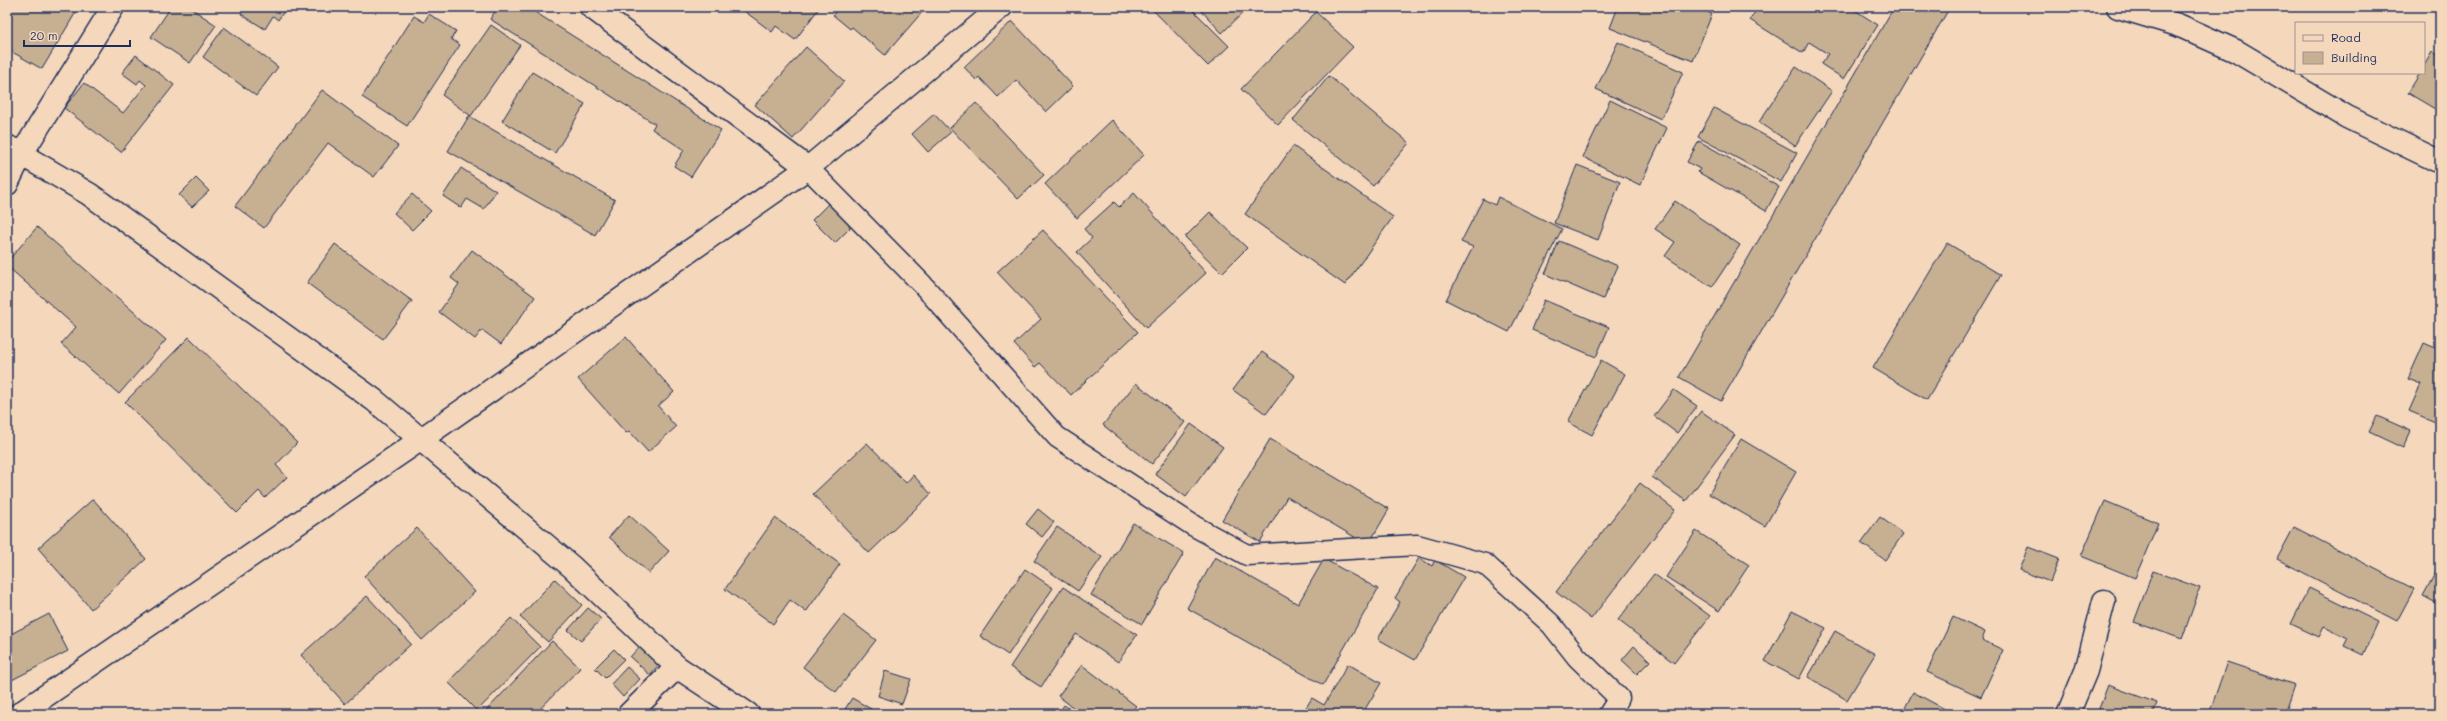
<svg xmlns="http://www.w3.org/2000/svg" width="2447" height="721" font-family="Mali,sans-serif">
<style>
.building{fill:#c7af92;stroke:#1b2f5e}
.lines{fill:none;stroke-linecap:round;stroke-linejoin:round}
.service-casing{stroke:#1b2f5e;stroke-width:23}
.minor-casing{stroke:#1b2f5e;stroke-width:25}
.service{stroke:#f5d7bb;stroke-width:20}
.minor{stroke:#f5d7bb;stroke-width:22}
</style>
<rect width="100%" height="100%" fill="#f5d7bb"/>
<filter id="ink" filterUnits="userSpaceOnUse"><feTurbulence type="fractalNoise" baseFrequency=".025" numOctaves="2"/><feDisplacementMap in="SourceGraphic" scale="8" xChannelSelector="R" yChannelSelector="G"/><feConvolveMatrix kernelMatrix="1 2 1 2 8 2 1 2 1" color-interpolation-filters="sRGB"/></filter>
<g filter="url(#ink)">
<g class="building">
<path d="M7 7H79L42 69 7 49Z"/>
<path d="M171 7H189L216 25 190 63 151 37Z"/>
<path d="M245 7H287L278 20 273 16 265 29 241 14Z"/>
<path d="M498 7H527L721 130 691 177 674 166 684 150 652 129 655 124 490 19Z"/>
<path d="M739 7H820L795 40 776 26 772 32Z"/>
<path d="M840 7H919L923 11 885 55 852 27 850 29 833 15Z"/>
<path d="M1150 7H1190L1229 46 1208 66Z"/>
<path d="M1198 7H1249L1222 33Z"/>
<path d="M1618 7H1695L1712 14 1693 61 1610 28Z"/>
<path d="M1758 7H1850L1878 25 1844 79 1821 64 1828 54 1809 42 1803 53 1750 20Z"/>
<path d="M1894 7H1950L1721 401 1679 377Z"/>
<path d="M1316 12 1353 47 1278 125 1241 89Z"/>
<path d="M429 14 456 31 451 39 460 45 407 126 362 97 414 16 424 22Z"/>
<path d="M1012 21 1073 86 1046 112 1016 80 998 97 979 77 976 80 964 67Z"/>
<path d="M491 25 520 45 471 116 442 95Z"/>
<path d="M224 27 278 67 256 96 203 57Z"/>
<path d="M1618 42 1683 72 1661 119 1596 89Z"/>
<path d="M806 47 844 81 793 139 755 105Z"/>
<path d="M2432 52 2440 57V112L2408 93 2420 73H2424V66Z"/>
<path d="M136 55 174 85 121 152 64 108 84 83 123 113 146 85 140 80 137 84 122 73Z"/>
<path d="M1796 67 1832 91 1795 146 1759 122Z"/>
<path d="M532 72 585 104 555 153 502 121Z"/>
<path d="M1329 76 1409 143 1373 186 1293 120Z"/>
<path d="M322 90 398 146 374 177 328 143 264 228 235 206Z"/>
<path d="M1610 100 1667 128 1640 185 1583 157Z"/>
<path d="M976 103 1044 175 1018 199 950 128Z"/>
<path d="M1714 108 1797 153 1781 182 1698 137Z"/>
<path d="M934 114 951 132 928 152 912 134Z"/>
<path d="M469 116 615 200 595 235 448 151Z"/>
<path d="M1112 120 1144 155 1077 218 1045 184Z"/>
<path d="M1699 141 1779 187 1766 211 1698 172 1700 169 1687 162Z"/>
<path d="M1293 146 1393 217 1345 285 1245 214Z"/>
<path d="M1577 165 1620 182 1598 240 1554 223Z"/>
<path d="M461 168 496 191 484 209 467 199 461 208 443 196Z"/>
<path d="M196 178 209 191 192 207 179 195Z"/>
<path d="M1134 193 1206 273 1146 328 1077 252 1092 238 1084 229 1114 202 1119 207Z"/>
<path d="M412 194 431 211 412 230 394 213Z"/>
<path d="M1498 197 1562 229 1509 332 1446 300 1473 247 1461 242 1483 199 1495 205Z"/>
<path d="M1675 201 1740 245 1712 287 1665 256 1675 242 1655 229Z"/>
<path d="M828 204 851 227 835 243 812 220Z"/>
<path d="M1210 212 1247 248 1222 273 1185 237Z"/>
<path d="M37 227 166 340 119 394 61 344 76 327 7 266V262Z"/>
<path d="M1043 230 1138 332 1071 395 1040 363 1035 367 1014 344 1041 319 997 272Z"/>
<path d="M1559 241 1618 266 1603 299 1545 274Z"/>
<path d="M1947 243 2001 275 1927 400 1873 368Z"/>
<path d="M335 244 412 301 383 339 307 283Z"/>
<path d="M472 250 535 297 501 344 482 330 475 339 439 312 459 284 451 278Z"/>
<path d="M1544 300 1609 327 1596 357 1532 330Z"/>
<path d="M189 337 297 443 276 465 287 477 265 498 259 491 237 513 125 402Z"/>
<path d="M626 337 674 392 658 406 676 427 648 452 629 431 626 433 578 379Z"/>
<path d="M2424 343 2440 350V424L2409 411 2421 384 2408 379Z"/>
<path d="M1262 352 1295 376 1266 414 1233 390Z"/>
<path d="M1601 360 1625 374 1592 435 1568 422Z"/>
<path d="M1136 383 1185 422 1152 464 1103 425Z"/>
<path d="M1674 390 1697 406 1677 433 1654 416Z"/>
<path d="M1701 411 1735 435 1686 501 1652 477Z"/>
<path d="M2377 416 2411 431 2403 448 2369 432Z"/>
<path d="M1191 424 1223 447 1186 497 1155 474Z"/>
<path d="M1270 439 1389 509 1368 545 1287 497 1260 542 1222 520Z"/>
<path d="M1741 439 1796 472 1765 526 1709 494Z"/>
<path d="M867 443 906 483 913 475 931 494 869 553 813 494Z"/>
<path d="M1640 483 1675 510 1591 619 1556 592Z"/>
<path d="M93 499 146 559 91 609 38 548Z"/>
<path d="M2105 501 2158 523 2135 578 2081 556Z"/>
<path d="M1038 509 1054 522 1042 537 1026 524Z"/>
<path d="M629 515 669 551 649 573 609 537Z"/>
<path d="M1880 517 1903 534 1885 560 1861 543Z"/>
<path d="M775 518 840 564 806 612 790 600 773 624 725 589Z"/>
<path d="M1133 523 1184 553 1142 624 1091 595Z"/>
<path d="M1057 527 1102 557 1078 591 1034 561Z"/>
<path d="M2294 527 2414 589 2397 621 2277 559Z"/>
<path d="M417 528 475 592 422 640 364 576Z"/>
<path d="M1696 531 1749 565 1719 611 1666 577Z"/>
<path d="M2028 547 2059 559 2050 582 2019 570Z"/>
<path d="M1215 557 1298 604 1324 559 1378 589 1323 685 1187 608Z"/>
<path d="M1419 558 1432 566 1435 560 1464 577 1415 660 1378 639 1400 602 1395 598Z"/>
<path d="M2440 564V605L2423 596Z"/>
<path d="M1025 569 1053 588 1008 655 980 636Z"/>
<path d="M2153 571 2200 588 2182 639 2134 622Z"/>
<path d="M1654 574 1710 616 1674 663 1618 620Z"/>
<path d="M555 579 582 605 548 642 520 617Z"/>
<path d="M1063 587 1137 635 1118 662 1076 634 1041 687 1010 667Z"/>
<path d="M2309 588 2378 622 2363 655 2344 646 2348 638 2324 627 2319 637 2291 624Z"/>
<path d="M367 596 411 644 345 704 301 655Z"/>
<path d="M588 608 601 619 581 641 568 630Z"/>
<path d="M1792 611 1826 628 1799 679 1765 661Z"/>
<path d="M49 614 68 651 8 682 7 636Z"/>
<path d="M843 615 876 640 836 692 803 667Z"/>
<path d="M1953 617 1985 632 1982 640 2003 650 1981 697 1927 672Z"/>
<path d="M511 618 540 647 477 711 448 682Z"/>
<path d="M1835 631 1875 654 1847 700 1808 677Z"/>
<path d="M552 641 580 668 535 714H485L484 713Z"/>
<path d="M643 643 662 661 650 675 630 657Z"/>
<path d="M1634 646 1650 661 1637 674 1622 660Z"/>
<path d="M614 649 624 659 605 678 595 668Z"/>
<path d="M2227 662 2295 685 2285 714H2218L2210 711Z"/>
<path d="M1348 664 1381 683 1362 714H1302L1312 698 1324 705Z"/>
<path d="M1082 665 1136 706 1129 714H1082L1058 696Z"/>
<path d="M627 667 640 679 623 697 611 684Z"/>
<path d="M885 671 911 679 902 704 878 696Z"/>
<path d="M2108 685 2157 703 2153 714H2097Z"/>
<path d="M1913 692 1954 714H1902Z"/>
<path d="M852 698 871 709 869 714H842Z"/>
<path d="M1064 705 1077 714H1058Z"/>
<path d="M567 707 573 714H560Z"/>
</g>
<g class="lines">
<defs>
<path id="service" d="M808 168 922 284 1057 437 1194 526 1247 555 1417 545 1485 564 1551 624 1577 657 1619 698 1609 714"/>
<g id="minor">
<path d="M591 7 808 168"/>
<path d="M2118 7 2178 25 2236 51 2347 117 2440 162"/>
<path d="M7 146 89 194 374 400 572 567 677 667 748 714"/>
<path d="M7 184 21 155 113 7"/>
<path d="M19 714 420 440 808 168 1001 7"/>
<path d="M629 714 677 667"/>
<path d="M2068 714 2086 671 2104 601"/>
</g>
</defs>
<use href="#service" class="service-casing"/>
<use href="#minor" class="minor-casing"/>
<use href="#service" class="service"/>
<use href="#minor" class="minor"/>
</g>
</g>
<rect width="2447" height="721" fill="none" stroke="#f5d7bb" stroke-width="24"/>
<rect x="12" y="12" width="2423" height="697" fill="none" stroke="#1b2f5e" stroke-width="1.5" filter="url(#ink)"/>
<rect x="2295" y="22" width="130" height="52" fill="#f5d7bb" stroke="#9e9496"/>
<rect x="2303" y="35" width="20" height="6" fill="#f5d7bb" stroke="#9e9496"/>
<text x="2331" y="42" font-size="12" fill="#1b2f5e">Road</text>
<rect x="2303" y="52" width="20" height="12" fill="#c7af92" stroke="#9e9496"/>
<text x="2331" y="62" font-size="12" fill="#1b2f5e">Building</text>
<path d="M24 40v6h106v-6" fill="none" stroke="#1b2f5e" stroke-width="2"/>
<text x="30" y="40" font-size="12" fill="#1b2f5e" stroke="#f5d7bb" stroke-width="3" paint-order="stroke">20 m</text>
</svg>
